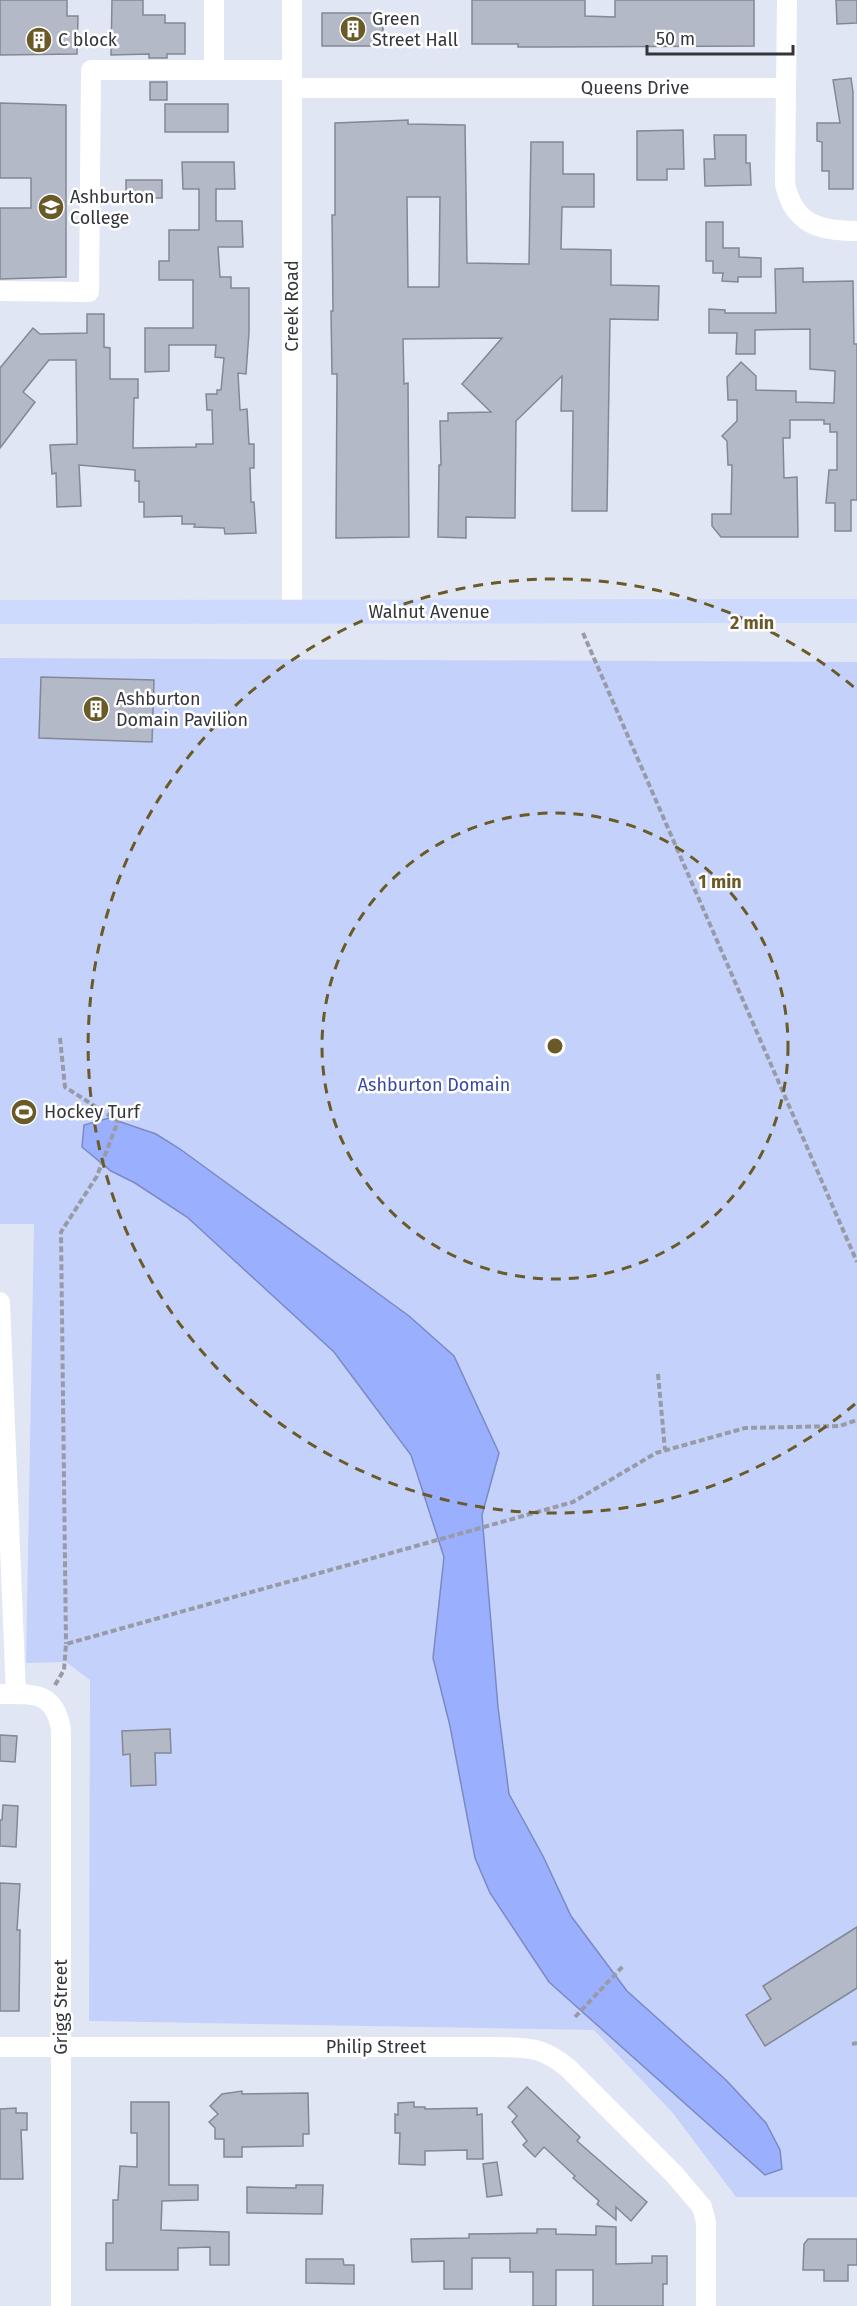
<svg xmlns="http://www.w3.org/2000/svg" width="857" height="2306" font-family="'Fira Sans',sans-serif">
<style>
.green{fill:#c4d1fb}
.water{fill:#9aaffd;stroke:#7b8ac3;stroke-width:1.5}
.building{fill:#b4b9c7;stroke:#838895;stroke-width:1.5;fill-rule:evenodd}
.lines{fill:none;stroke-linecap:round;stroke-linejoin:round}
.path{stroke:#989ba6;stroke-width:4;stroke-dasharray:6 3;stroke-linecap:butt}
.minor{stroke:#fff;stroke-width:20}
.major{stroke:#ced9fe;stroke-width:24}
.ring{fill:none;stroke:#6a5a28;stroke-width:3;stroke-dasharray:10 8}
.labels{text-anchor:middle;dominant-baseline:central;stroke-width:5;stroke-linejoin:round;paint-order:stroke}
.poi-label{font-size:18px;fill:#34353b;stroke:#fff;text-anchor:start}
.street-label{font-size:18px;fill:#34353b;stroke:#fff}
.park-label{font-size:18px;fill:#3a49a3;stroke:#fff}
.centre{fill:#6a5a28;stroke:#fff;stroke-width:3}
.ring-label{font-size:18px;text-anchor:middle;font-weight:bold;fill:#6a5a28;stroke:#fff;stroke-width:5;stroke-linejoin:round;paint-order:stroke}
</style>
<rect width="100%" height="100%" fill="#e1e6f5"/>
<path class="green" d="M0 658 857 662V2197H736L672 2112 594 2030 89 2021 90 1680 66 1662 26 1663 34 1224H0Z"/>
<path class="water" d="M109 1118 156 1134 180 1149 409 1316 454 1356 499 1453 482 1515 498 1707 509 1794 543 1856 571 1916 627 1991 726 2080 766 2123 780 2150 782 2169 765 2175 549 1982 490 1893 475 1858 450 1726 433 1658 444 1557 411 1455 334 1352 187 1217 135 1183 111 1171 82 1147 84 1125Z"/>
<g class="building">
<path d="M0 0H67V16H78L77 54 0 55Z"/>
<path d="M112 0H143V15H165V23H185V54H167V58H149V54L111 55Z"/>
<path d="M472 0H585V16L615 17V0H754V46L546 47H518V44H472Z"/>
<path d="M836 0H857V23L837 24Z"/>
<rect x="322" y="13" width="61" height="33"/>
<path d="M851 78 853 92V189H829V171H822V142L817 141V123H840L833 80Z"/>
<rect x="150" y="82" width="17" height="18"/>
<path d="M0 103 66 105V277L0 279V208H31V178H0Z"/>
<rect x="165" y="104" width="63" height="28"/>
<path d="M408 120V124L465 125 467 263 529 264 531 142H563V174H594V207H562L561 249 611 250V285L659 286 658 320 610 319 607 511H572L573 411H561L562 376 516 421 515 518 466 517V538L438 537 439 465H441L440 421H448V413L491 412 462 384 502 338 403 339 404 384 408 383 409 537 336 538 337 374H332L331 311H333L332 215H335V123ZM407 197H440L439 287H408Z"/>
<path d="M683 130 684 169H667V180H637V131Z"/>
<path d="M714 135H746V163H750L751 185 705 186 704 159H715Z"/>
<path d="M182 162H234L235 189H216V221H242L243 247H218L220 277H231V288H249V332L246 374 238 373 240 410 247 409 249 444H254V468H250L251 502H254L256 533 225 534 224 528 194 527 195 524H182V516L144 517V502H139V481H135V470L79 465 81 506 57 507 56 473 52 474 50 445 77 444 76 360H49L23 392 35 402 0 448V368L33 328 40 334 87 333V314H104V347L110 348V379H138V398H134L133 448 196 447V444H213L212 410H207L206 394H217V390H221L224 358 215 357 216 345H169V371L145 372V328H193V280H159V261H169V230H199V189H183Z"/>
<rect x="126" y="180" width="36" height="18"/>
<path d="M706 222H723V248H739V257L761 258V277H738V282L722 281 723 273H713V261H706Z"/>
<path d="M803 268V282L853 281 854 344H857V500H851V531H835V503H826L829 470H837V432H830V424H824V420H790V438H783L784 478 797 477 798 537H721L712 526V514H731L732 465H728L727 441 722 436 737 421V400H728L727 377 741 362 756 376V390L796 391V402L834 403 835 371 810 369V329L755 330V354H736L737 333H709V309L725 310V313H776L775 269Z"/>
<path d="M41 677 154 680 152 742 39 738Z"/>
<path d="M170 1729 171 1753H155L156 1785 131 1786 130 1754 123 1755 122 1731Z"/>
<path d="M0 1735 17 1736 15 1762 0 1761Z"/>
<path d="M3 1805 18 1806 16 1847 0 1846V1820H2Z"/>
<path d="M0 1883 20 1884 17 1930H20L19 2011H0Z"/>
<path d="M857 1927V1988L765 2046 746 2015 771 1999 763 1986Z"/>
<path d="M527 2087 580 2137 577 2141 647 2202 631 2221 616 2207V2220L597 2204 599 2201 573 2178 575 2176 544 2147 535 2157 523 2145 527 2141 512 2122 517 2116 508 2107Z"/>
<path d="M242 2091V2094L308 2093 309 2134H303V2146L242 2147V2157H224V2139H215V2128L209 2122 218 2114 210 2106 222 2094Z"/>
<path d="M131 2102H169V2185H198V2200L162 2201 161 2230 229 2232V2265H210V2247L178 2248V2270H106V2243H113V2200H118L120 2166 137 2167V2133H131Z"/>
<path d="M414 2102V2107H425V2109L477 2108V2115L482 2114 483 2159H467V2150L425 2151V2165L399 2164 400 2133H395V2114L398 2115V2103Z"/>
<path d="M16 2108V2113H27V2130H21L23 2179H0V2109Z"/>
<path d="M497 2162 502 2195 487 2197 483 2164Z"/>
<path d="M296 2185H323L322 2214 247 2213V2187L296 2188Z"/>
<path d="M596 2226 616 2227V2264L652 2263V2256H667V2284H663V2306H593V2270H556V2306H533V2272H510V2258H472V2289H444V2261L412 2262 411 2239 469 2238V2234L537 2233V2229H556V2234L596 2235Z"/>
<path d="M808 2239H857V2265H848V2281H824V2270H803L804 2244Z"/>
<path d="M306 2259H343L344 2265H354V2284L306 2283Z"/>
</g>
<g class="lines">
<g class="path">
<path d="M583 633 857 1262"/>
<path d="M60 1038 65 1087 118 1121 97 1176 61 1232 66 1644"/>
<path d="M658 1374 665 1450"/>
<path d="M55 1685 64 1670 66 1644 573 1502 656 1453 745 1428 840 1426 857 1420"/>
<path d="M575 2017 624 1965"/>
<path d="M852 2044 857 2043"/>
</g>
<g class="minor">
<path d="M214 0V70"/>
<path d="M292 88H786L785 184C794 225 820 231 857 231"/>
<path d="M786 88 787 0"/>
<path d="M0 291 89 292 91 70H292"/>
<path d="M292 612V0"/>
<path d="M0 1302 16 1694"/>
<path d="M0 1694C33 1694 55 1691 61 1730V2306"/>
<path d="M0 2047H495C529 2048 541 2046 568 2068L674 2174 702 2207 706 2222V2306"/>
</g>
<path class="major" d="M0 612 857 611"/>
</g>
<g class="ring">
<circle cx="555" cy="1046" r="233"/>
<path d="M855 1404A467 467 0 1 1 855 688"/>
</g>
<defs>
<symbol id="building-disc" viewBox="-11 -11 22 22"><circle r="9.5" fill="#6a5a28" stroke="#fff"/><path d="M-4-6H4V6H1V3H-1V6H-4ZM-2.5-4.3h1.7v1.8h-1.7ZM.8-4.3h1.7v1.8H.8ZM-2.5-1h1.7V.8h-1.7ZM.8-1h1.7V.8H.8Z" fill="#fff"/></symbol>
<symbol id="school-disc" viewBox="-11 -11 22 22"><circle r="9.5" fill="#6a5a28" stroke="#fff"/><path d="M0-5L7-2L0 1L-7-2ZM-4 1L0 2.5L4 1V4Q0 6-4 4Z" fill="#fff"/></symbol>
<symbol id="stadium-disc" viewBox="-11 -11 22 22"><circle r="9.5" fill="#6a5a28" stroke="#fff"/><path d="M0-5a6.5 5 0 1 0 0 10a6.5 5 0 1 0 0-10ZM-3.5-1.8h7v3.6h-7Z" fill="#fff"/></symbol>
</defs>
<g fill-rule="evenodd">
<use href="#building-disc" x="338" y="14" width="30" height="30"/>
<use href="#building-disc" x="24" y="25" width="30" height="30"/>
<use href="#school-disc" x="36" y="192" width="30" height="30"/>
<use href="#building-disc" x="81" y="694" width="30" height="30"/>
<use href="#stadium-disc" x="9" y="1097" width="30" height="30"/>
</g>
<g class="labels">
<g class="poi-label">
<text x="372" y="19">Green<tspan x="372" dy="21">Street Hall</tspan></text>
<text x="58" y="40">C block</text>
<text x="70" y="197">Ashburton<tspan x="70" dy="21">College</tspan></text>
<text x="116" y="699">Ashburton<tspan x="116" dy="21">Domain Pavilion</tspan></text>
<text x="44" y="1112">Hockey Turf</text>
</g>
<g class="street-label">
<text x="635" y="88">Queens Drive</text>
<text transform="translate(292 306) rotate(-90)">Creek Road</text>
<text x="429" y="612">Walnut Avenue</text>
<text transform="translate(61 2007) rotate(-90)">Grigg Street</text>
<text x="376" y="2047">Philip Street</text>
</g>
<g class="park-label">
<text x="434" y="1085">Ashburton Domain</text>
</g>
</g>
<circle cx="555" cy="1046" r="9" class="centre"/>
<g class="ring-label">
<text x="752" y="629">2 min</text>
<text x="720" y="888">1 min</text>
</g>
<path d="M647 45v9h146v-9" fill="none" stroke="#34353b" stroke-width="3"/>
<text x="656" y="45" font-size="18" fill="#34353b" stroke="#ffffff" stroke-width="4.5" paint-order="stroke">50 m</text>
</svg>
